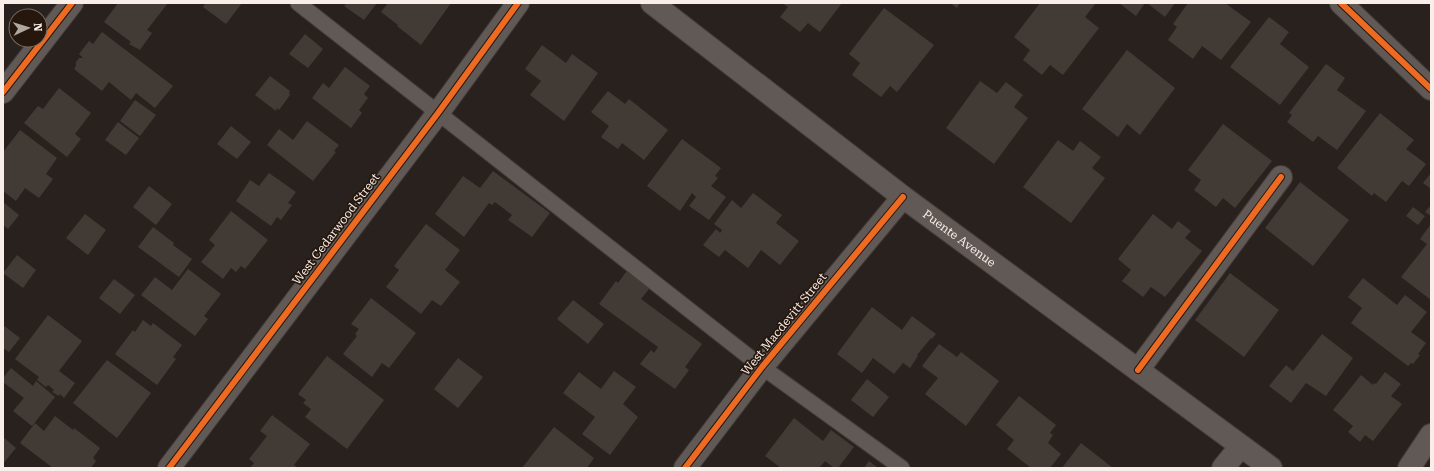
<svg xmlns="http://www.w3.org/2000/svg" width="1434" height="471" font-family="'Roboto Serif',serif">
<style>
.building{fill:#413a35}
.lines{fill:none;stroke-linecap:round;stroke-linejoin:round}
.lane-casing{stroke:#433c39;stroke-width:17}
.street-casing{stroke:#433c39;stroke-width:24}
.secondary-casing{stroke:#433c39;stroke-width:24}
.lane{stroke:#605955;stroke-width:15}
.street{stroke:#605955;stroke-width:22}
.secondary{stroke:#605955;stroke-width:22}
.cycleway-casing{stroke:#25170e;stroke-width:8}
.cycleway{stroke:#ed6a23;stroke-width:6}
.labels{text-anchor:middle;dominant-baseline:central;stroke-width:3.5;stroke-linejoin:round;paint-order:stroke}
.street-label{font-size:12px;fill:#f9efe8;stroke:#25170e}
</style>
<rect width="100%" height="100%" fill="#29211d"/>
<g class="building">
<path d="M118 3H168L147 30 152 33 140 50 129 44 131 42 104 22Z"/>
<path d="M203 3H242L226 24 203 7 205 4Z"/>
<path d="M347 3H377L364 20 344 6Z"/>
<path d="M388 3H451L421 45 397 26 398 25 381 12Z"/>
<path d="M782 3H842L820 32 808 23 800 32 780 17 788 7Z"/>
<path d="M950 3H960L957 8Z"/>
<path d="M1040 3H1096L1085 17 1099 28 1063 75 1050 65 1042 75 1023 60 1030 50 1014 37Z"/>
<path d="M1119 3H1145L1136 16Z"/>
<path d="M1147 3H1175L1165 17Z"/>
<path d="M1188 3H1225L1251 22 1221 60 1202 46 1193 59 1168 40 1177 27 1173 24Z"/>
<path d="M884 8 934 45 897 92 890 86 881 97 852 75 860 63 849 54Z"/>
<path d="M1269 17 1289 32 1280 44 1309 67 1280 105 1230 67Z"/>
<path d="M102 32 173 86 155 108 136 93 131 100 109 82 102 91 74 69 76 66V62L79 58H83L79 54 89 41 93 44Z"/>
<path d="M305 34 323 49 308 68 289 54Z"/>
<path d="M542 45 566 63 572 54 598 73 564 121 530 95 541 81 525 69Z"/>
<path d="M1127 50 1175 88 1140 135 1127 124 1118 137 1082 109Z"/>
<path d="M1326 64 1345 78 1337 90 1366 111 1337 150 1318 136 1313 142 1287 122 1292 115 1289 113Z"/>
<path d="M345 67 370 86 364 94 368 98 359 110 362 113 351 128 312 98 323 83 329 88Z"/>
<path d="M270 76 290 91 289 93 290 95 279 110 277 108 276 111 255 95Z"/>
<path d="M980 81 997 93 1006 82 1023 95 1014 107 1028 118 994 164 946 128Z"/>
<path d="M59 88 91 113 75 134 81 139 67 157 24 123 38 106 43 109Z"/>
<path d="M608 91 625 104 629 99 668 130 644 160 622 143 618 149 601 137 609 126 591 112Z"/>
<path d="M135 100 156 115 140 136 120 121Z"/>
<path d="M1380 113 1414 140 1406 149 1426 164 1409 186 1402 181 1386 202 1374 193 1372 196 1337 168Z"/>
<path d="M307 121 339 145 334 151 336 152 313 181 267 145 279 129 293 140Z"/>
<path d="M118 122 139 138 126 155 105 140Z"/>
<path d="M1223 124 1272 161 1235 208 1223 198 1216 207 1194 190 1201 180 1188 170Z"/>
<path d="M231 126 251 142 237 159 217 144Z"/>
<path d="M20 130 57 158 46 174 53 179 39 198 25 188 16 201 3 191V152Z"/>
<path d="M682 139 721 168 715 176 718 178 711 186 726 197 709 220 689 206 696 197 692 193 680 211 647 186Z"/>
<path d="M1058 140 1073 151 1080 141 1101 157 1092 168 1105 178 1071 223 1023 187Z"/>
<path d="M493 171 550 213 532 237 508 220 512 215 495 202 492 205 489 203 464 237 435 214 463 176 480 188Z"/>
<path d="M269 173 296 192 288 203 292 205 281 220 277 217 271 226 236 201 250 180 259 186Z"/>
<path d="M1431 173V189L1423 183Z"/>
<path d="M1300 182 1349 220 1313 266 1265 228Z"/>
<path d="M149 186 172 204 156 225 133 207Z"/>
<path d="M753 193 782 215 776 223 799 241 780 265 761 250 748 268 725 250 719 257 703 245 716 229 720 233 722 230 714 224 732 200 741 208Z"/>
<path d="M3 202 19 215 8 229 3 225Z"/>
<path d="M1431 205V216L1425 212Z"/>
<path d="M1413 207 1425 216 1418 225 1406 216Z"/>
<path d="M231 211 268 240 245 269 241 266 236 272 231 268 223 279 201 262 215 245 209 240Z"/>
<path d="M85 214 106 230 88 255 66 238Z"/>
<path d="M1153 214 1172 229 1178 221 1191 231 1185 238 1202 251 1165 297 1151 287 1143 297 1122 281 1131 270 1118 259Z"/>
<path d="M426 224 460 250 445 270 460 282 441 306 432 300 421 314 386 287 399 270 394 266Z"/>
<path d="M1431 224V300L1401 277 1427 244 1420 239Z"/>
<path d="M153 227 174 243 173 245 192 259 179 277 138 247Z"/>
<path d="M17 255 36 270 23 288 3 273Z"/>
<path d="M629 268 652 285 641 299 702 344 685 367 689 370 675 389 640 364 651 350 654 353 658 347 599 304 616 281 618 283Z"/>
<path d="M188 269 221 294 204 316 208 319 195 336 141 295 155 277 172 290Z"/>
<path d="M1230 273 1279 310 1244 357 1195 320Z"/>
<path d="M1363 278 1397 305 1405 295 1427 312 1411 332 1426 343 1418 354 1420 355 1413 364 1411 363 1408 366 1351 323 1362 308 1348 297Z"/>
<path d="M114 279 135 295 120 314 99 298Z"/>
<path d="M371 298 416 333 389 368 382 363 372 377 343 354 357 336 355 334 359 329 351 324Z"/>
<path d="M573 300 604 324 588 344 557 319Z"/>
<path d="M872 307 902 330 912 316 936 334 932 339 931 338 917 355 918 356 910 368 903 363 894 374 873 358 862 373 837 354Z"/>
<path d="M48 315 82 341 59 371 75 383 64 398 60 394 59 396 52 392 54 390 48 385 46 387 37 380 39 377 15 359Z"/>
<path d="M143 320 151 326 153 323 182 345 173 357 176 359 157 385 115 354 133 330 135 332Z"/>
<path d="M3 325 20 338 9 352 3 348Z"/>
<path d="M1322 334 1353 358 1326 396 1306 383 1291 403 1269 386 1286 365 1293 371Z"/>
<path d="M939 344 957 357 961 352 999 381 966 426 925 394 938 378 922 366Z"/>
<path d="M327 356 384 400 347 449 305 417 311 409 303 403 306 400 298 394Z"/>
<path d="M458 358 483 377 458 408 434 389Z"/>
<path d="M107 360 151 393 117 438 73 403Z"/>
<path d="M11 368 33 386 36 381 55 397 32 426 13 411 24 398 3 382V378Z"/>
<path d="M614 371 636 387 623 404 638 417 610 455 582 434 595 417 563 393 579 372 601 389Z"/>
<path d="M1385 372 1401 384 1391 396 1402 404 1373 441 1365 435 1360 442 1348 432 1353 426 1333 410 1361 375 1373 385 1374 383 1376 384Z"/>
<path d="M867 379 889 397 873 417 851 400Z"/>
<path d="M1019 396 1056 425 1050 433 1053 435 1048 443 1061 454 1050 468H1031L1007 449 1014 440 996 425Z"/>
<path d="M272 415 310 444 294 465 298 468H250L254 463 249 459 267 436 260 431Z"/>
<path d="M55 416 73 430 74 428 100 448 93 458 96 461 91 468H53L20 443 35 423 44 431Z"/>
<path d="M794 418 823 441 831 430 854 447 838 468H834L825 461 819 468H781L765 456Z"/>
<path d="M554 427 594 458 587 468H522Z"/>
<path d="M3 437 16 448 3 464Z"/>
<path d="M1081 443 1113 468H1062Z"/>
<path d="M869 461 878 468H864Z"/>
</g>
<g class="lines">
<defs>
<path id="lane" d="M298 3 762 367 902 468"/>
<g id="street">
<path d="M1341 3 1431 89"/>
<path d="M3 92 72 3"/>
<path d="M1138 370 1281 177"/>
<path d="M169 468 438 113 518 3"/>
<path d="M685 468 762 367 903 197"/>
<path d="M1223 468 1241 446"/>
<path d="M1409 468 1431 435"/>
</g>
<g id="secondary">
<path id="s1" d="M652 3 903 197 1271 468"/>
</g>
</defs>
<use href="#lane" class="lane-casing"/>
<use href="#street" class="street-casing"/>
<use href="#secondary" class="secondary-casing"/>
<use href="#lane" class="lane"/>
<use href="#street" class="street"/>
<use href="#secondary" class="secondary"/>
<defs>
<g id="cycleway">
<path d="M1341 3 1431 89"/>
<path d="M3 92 72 3"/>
<path d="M1138 370 1281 177"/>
<path d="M169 468 438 113 518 3"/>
<path d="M685 468 762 367 903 197"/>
</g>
</defs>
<use href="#cycleway" class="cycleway-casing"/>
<use href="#cycleway" class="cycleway"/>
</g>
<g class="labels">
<g class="street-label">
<text transform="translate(336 229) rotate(-53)">West Cedarwood Street</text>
<text stroke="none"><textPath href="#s1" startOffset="387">Puente Avenue</textPath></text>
<text transform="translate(784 324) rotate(-51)">West Macdevitt Street</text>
</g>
</g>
<rect width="1434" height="471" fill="none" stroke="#f9efe8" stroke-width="8"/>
<g transform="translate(28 28) rotate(86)"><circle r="19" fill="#25170e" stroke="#7a6d65"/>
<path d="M0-3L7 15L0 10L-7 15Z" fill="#b0a7a1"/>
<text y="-6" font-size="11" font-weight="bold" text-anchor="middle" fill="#f9efe8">N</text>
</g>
</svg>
